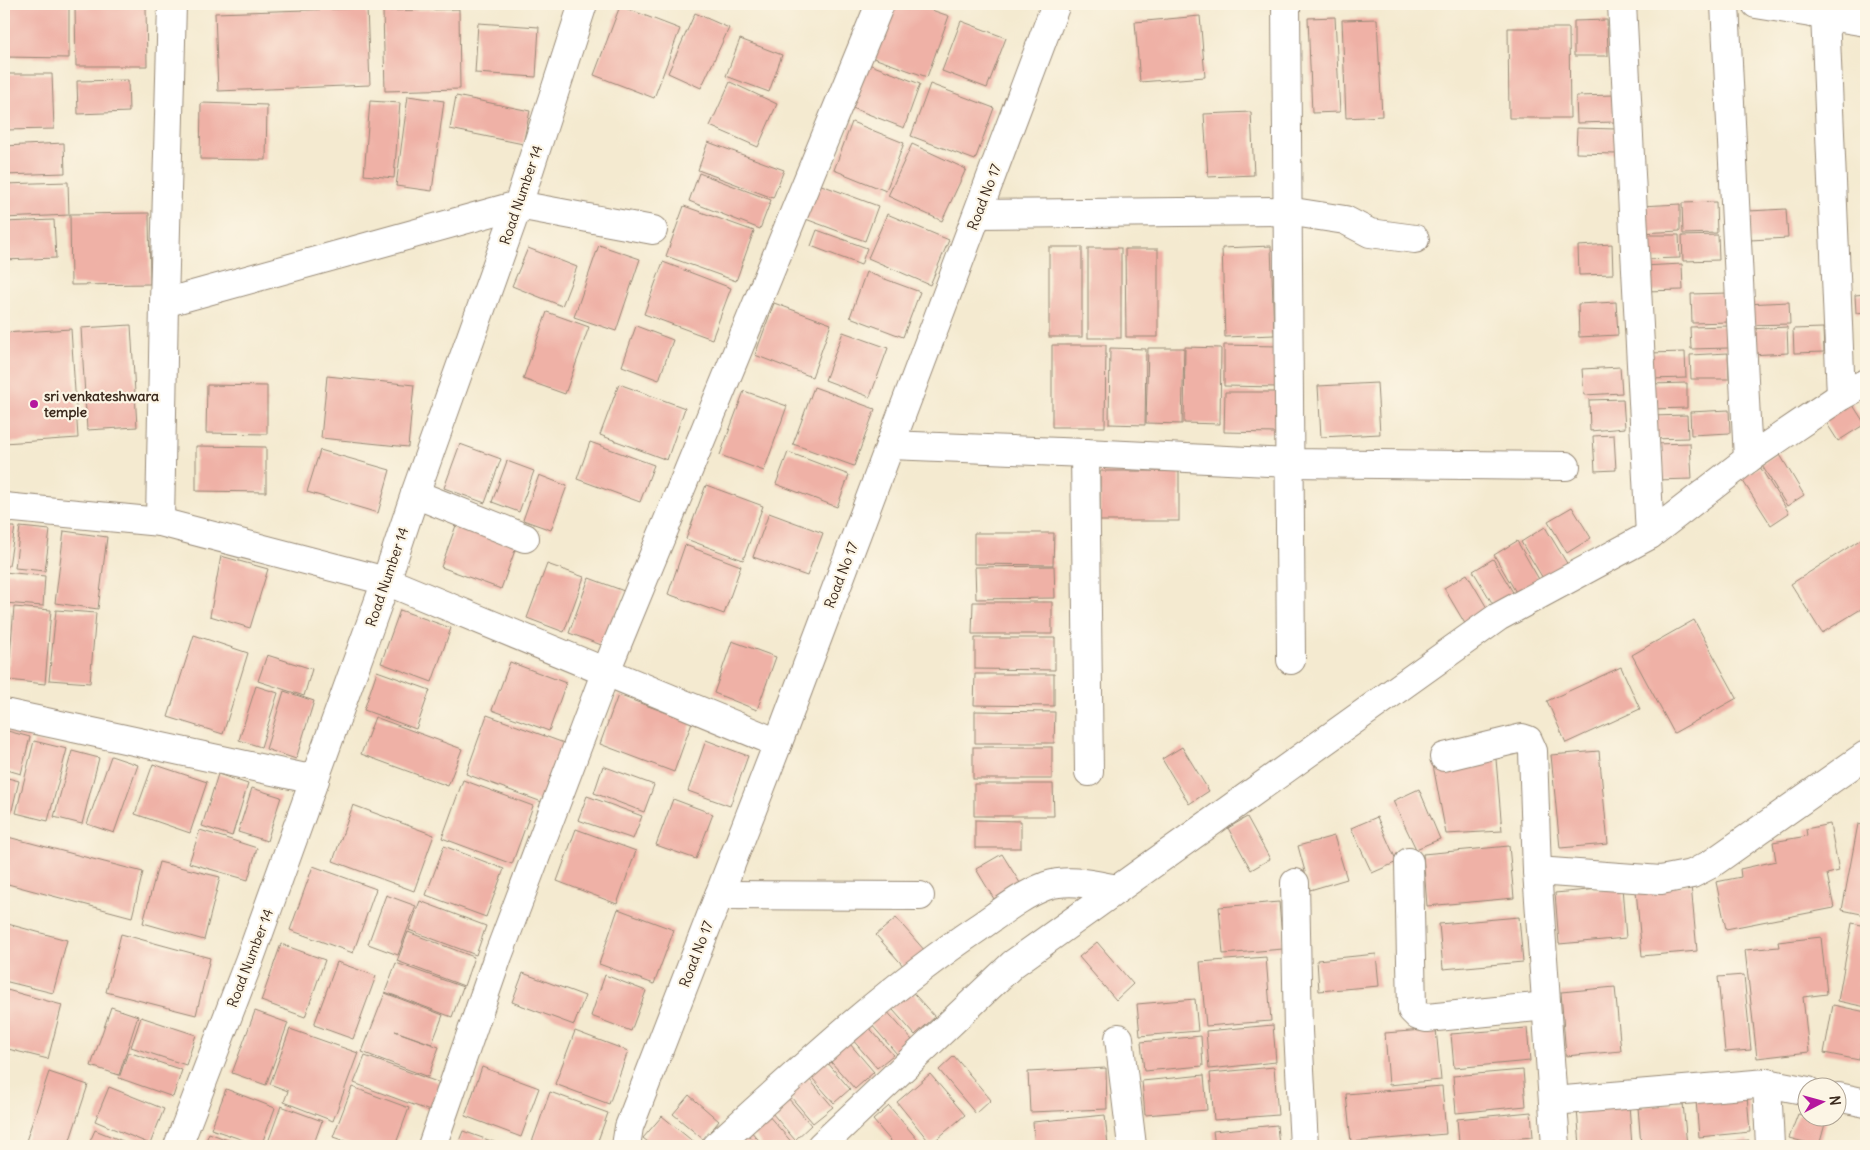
<svg xmlns="http://www.w3.org/2000/svg" width="1870" height="1150" font-family="Delius,sans-serif">
<style>
.building{fill:#efb1a6}
.lines{fill:none;stroke-linecap:round;stroke-linejoin:round}
.minor-casing{stroke:#988a77;stroke-width:30}
.tertiary-casing{stroke:#988a77;stroke-width:30}
.minor{stroke:#fff;stroke-width:28}
.tertiary{stroke:#fff;stroke-width:28}
.poi-dot{fill:#b5179e;stroke:#fcf5e5;stroke-width:2}
.labels{text-anchor:middle;dominant-baseline:central;stroke-width:4.5;stroke-linejoin:round;paint-order:stroke}
.street-label{font-size:14px;fill:#3b2a1e;stroke:#fcf5e5}
.poi-label{font-size:14px;font-weight:bold;fill:#3b2a1e;stroke:#fcf5e5;text-anchor:start}
</style>
<rect width="100%" height="100%" fill="#fcf5e5"/>
<filter id="ink" filterUnits="userSpaceOnUse"><feTurbulence type="fractalNoise" baseFrequency=".02" numOctaves="2"/><feDisplacementMap in="SourceGraphic" scale="10" xChannelSelector="R" yChannelSelector="G"/><feConvolveMatrix kernelMatrix="1 2 1 2 8 2 1 2 1" color-interpolation-filters="sRGB"/></filter>
<filter id="wash" filterUnits="userSpaceOnUse"><feTurbulence type="fractalNoise" baseFrequency=".0096" numOctaves="4" result="noise"/><feDisplacementMap in="SourceGraphic" scale="20" xChannelSelector="R" yChannelSelector="G"/><feGaussianBlur stdDeviation="1.12" result="paint"/><feColorMatrix in="noise" values="0 0 0 0 0 0 0 0 0 0 0 0 0 0 0 0 0 1.4 0 .05"/><feComposite in="paint" operator="in"/></filter>
<g filter="url(#wash)">
<rect width="100%" height="100%" fill="#f4ead0"/>
<g id="blocks">
<g class="building">
<path d="M4 4H69V58L4 57Z"/>
<path d="M887 4H914L949 16 927 77 868 56Z"/>
<path d="M620 6 680 29 654 98 594 75Z"/>
<path d="M75 7H146L147 66H76Z"/>
<path d="M367 8 370 85 218 91 215 13Z"/>
<path d="M459 9 460 89 385 91 383 11Z"/>
<path d="M695 13 729 28 701 88 668 73Z"/>
<path d="M1200 16 1205 77 1140 82 1135 22Z"/>
<path d="M1335 17 1340 112 1312 113 1308 18Z"/>
<path d="M1377 19 1382 116 1346 118 1342 20Z"/>
<path d="M1607 20 1608 56H1574V21Z"/>
<path d="M961 21 1006 38 987 88 942 71Z"/>
<path d="M478 23 539 27 536 77 475 73Z"/>
<path d="M1508 28H1569L1570 118H1509Z"/>
<path d="M740 39 782 55 769 92 726 76Z"/>
<path d="M866 63 920 84 904 128 850 107Z"/>
<path d="M4 74H52L54 129 4 130Z"/>
<path d="M128 80 129 112 78 114 77 81Z"/>
<path d="M730 82 777 104 758 147 710 126Z"/>
<path d="M930 84 994 108 975 160 911 136Z"/>
<path d="M1614 95 1615 122 1577 123 1576 96Z"/>
<path d="M408 96 444 101 432 191 396 186Z"/>
<path d="M456 96 530 111 523 144 450 129Z"/>
<path d="M370 101 400 103 394 178 364 175Z"/>
<path d="M201 103 267 105 266 160 200 159Z"/>
<path d="M1251 112 1254 175 1208 177 1204 114Z"/>
<path d="M852 122 904 143 886 191 834 170Z"/>
<path d="M1577 128 1616 129V154L1576 153Z"/>
<path d="M708 142 784 170 773 198 698 170Z"/>
<path d="M64 143 65 173 4 175V146Z"/>
<path d="M912 144 966 169 942 221 888 196Z"/>
<path d="M699 173 771 200 760 229 689 201Z"/>
<path d="M68 182 69 215 4 218V184Z"/>
<path d="M816 183 878 206 865 241 803 218Z"/>
<path d="M1716 202 1717 233 1683 234 1682 203Z"/>
<path d="M1680 204V231L1641 233V206Z"/>
<path d="M684 206 754 231 736 281 666 256Z"/>
<path d="M1786 209 1788 238 1750 240 1749 211Z"/>
<path d="M149 213 150 284 71 285 70 214Z"/>
<path d="M887 214 949 240 930 285 868 258Z"/>
<path d="M54 220 56 258 4 260V222Z"/>
<path d="M817 230 867 248 861 265 811 246Z"/>
<path d="M1643 235H1679L1680 258 1644 259Z"/>
<path d="M1718 235 1719 260 1683 261 1682 236Z"/>
<path d="M1612 244 1613 274 1579 275 1578 246Z"/>
<path d="M599 245 640 259 616 331 574 317Z"/>
<path d="M1271 246 1274 335 1225 337 1222 248Z"/>
<rect x="1049" y="247" width="33" height="90"/>
<path d="M528 248 577 267 562 306 512 286Z"/>
<rect x="1088" y="248" width="33" height="90"/>
<path d="M1125 249H1158V337H1126Z"/>
<path d="M663 262 731 288 712 339 644 314Z"/>
<path d="M1682 264 1683 290 1644 291 1643 266Z"/>
<path d="M866 272 920 292 903 337 850 317Z"/>
<path d="M1728 293 1729 322 1692 323 1691 294Z"/>
<path d="M1866 294V312L1856 313 1855 295Z"/>
<path d="M1616 302 1618 335 1579 337 1578 304Z"/>
<path d="M1789 302 1790 324 1746 325 1745 304Z"/>
<path d="M774 303 831 324 812 377 755 355Z"/>
<path d="M547 312 589 327 565 394 523 379Z"/>
<path d="M131 325 137 427 87 430 81 328Z"/>
<path d="M636 326 673 340 659 380 622 366Z"/>
<path d="M1728 326 1729 348 1691 349 1690 327Z"/>
<path d="M1787 327 1788 353 1750 355 1749 329Z"/>
<path d="M1823 328 1824 352 1794 353 1793 329Z"/>
<path d="M71 329 78 438 4 443V333Z"/>
<path d="M843 332 888 348 870 397 825 380Z"/>
<path d="M1052 345H1106L1105 427H1052Z"/>
<path d="M1224 345 1279 346 1278 387 1224 386Z"/>
<path d="M1185 347 1221 348 1220 424 1184 423Z"/>
<path d="M1110 348 1146 349 1145 425 1109 424Z"/>
<path d="M1148 348H1184L1182 424 1146 423Z"/>
<path d="M1685 352 1686 378 1650 379 1649 353Z"/>
<path d="M1728 353 1729 379H1691L1690 355Z"/>
<path d="M1620 367 1622 393 1584 395 1582 369Z"/>
<path d="M327 376 414 385 408 447 321 438Z"/>
<path d="M1377 383 1380 434 1321 437 1318 386Z"/>
<path d="M1687 383V408L1652 409 1651 384Z"/>
<path d="M619 384 685 408 667 460 600 435Z"/>
<path d="M207 385 267 386V434L206 433Z"/>
<path d="M814 387 875 409 854 466 793 444Z"/>
<path d="M744 391 787 406 764 471 720 455Z"/>
<path d="M1225 392H1277L1276 433 1224 432Z"/>
<path d="M1623 399 1625 428 1590 431 1589 400Z"/>
<path d="M1851 402 1865 424 1838 441 1824 419Z"/>
<path d="M1729 410 1730 433 1691 435 1690 412Z"/>
<path d="M1687 415 1688 438 1652 439 1651 416Z"/>
<path d="M1614 435 1616 470 1595 471 1593 436Z"/>
<path d="M590 442 654 465 640 502 577 479Z"/>
<path d="M1690 443 1692 479 1655 480 1654 444Z"/>
<path d="M460 444 501 459 485 503 444 488Z"/>
<path d="M196 446 266 447V492L196 491Z"/>
<path d="M320 450 390 470 378 513 307 492Z"/>
<path d="M788 452 849 475 837 507 776 484Z"/>
<path d="M1779 453 1804 495 1787 506 1761 464Z"/>
<path d="M507 461 534 471 519 512 492 502Z"/>
<path d="M1760 467 1789 513 1771 525 1741 478Z"/>
<rect x="1100" y="471" width="79" height="50"/>
<path d="M539 475 567 486 551 530 523 520Z"/>
<path d="M1866 482V493L1861 486Z"/>
<path d="M706 485 763 506 743 560 686 539Z"/>
<path d="M1572 507 1591 538 1567 553 1548 521Z"/>
<path d="M769 513 823 533 807 576 753 557Z"/>
<path d="M458 520 518 542 501 589 441 567Z"/>
<path d="M4 527H15L9 566H4Z"/>
<path d="M20 527 50 530 45 571 15 568Z"/>
<path d="M1545 527 1568 565 1544 580 1521 542Z"/>
<path d="M64 531 107 537 98 609 55 603Z"/>
<path d="M974 533H1054L1053 565 974 564Z"/>
<path d="M1866 536V606L1822 633 1791 584Z"/>
<path d="M1517 541 1540 581 1517 594 1494 555Z"/>
<path d="M685 545 741 566 724 614 668 594Z"/>
<path d="M221 556 268 569 250 628 210 616Z"/>
<path d="M1493 559 1514 594 1494 606 1473 571Z"/>
<path d="M547 564 584 577 564 632 527 618Z"/>
<path d="M1054 566 1055 598 976 599 975 567Z"/>
<path d="M4 572 45 576 43 606 4 603Z"/>
<path d="M1467 574 1490 613 1467 627 1444 588Z"/>
<path d="M589 578 624 591 604 646 569 633Z"/>
<path d="M973 602H1052V634H972Z"/>
<path d="M14 607 51 610 45 684 8 680Z"/>
<path d="M4 608H9L5 650H4Z"/>
<path d="M56 610 96 613 90 683 49 680Z"/>
<path d="M400 610 451 628 432 682 381 663Z"/>
<path d="M1694 620 1737 698 1674 733 1632 655Z"/>
<path d="M194 635 248 653 223 734 168 717Z"/>
<path d="M975 638H1055V670L975 669Z"/>
<path d="M732 641 776 657 757 710 714 693Z"/>
<path d="M267 655 312 669 304 696 258 681Z"/>
<path d="M510 662 566 683 549 731 492 710Z"/>
<path d="M1621 667 1640 709 1566 743 1547 701Z"/>
<path d="M377 671 430 690 416 729 364 710Z"/>
<path d="M975 674H1054V706L974 705Z"/>
<path d="M256 686 278 693 261 747 239 740Z"/>
<path d="M284 691 314 701 296 759 266 749Z"/>
<path d="M618 695 692 722 674 772 600 744Z"/>
<path d="M975 711 1055 712 1054 743H975Z"/>
<path d="M487 715 564 743 542 802 466 774Z"/>
<path d="M375 717 462 749 448 786 361 754Z"/>
<path d="M4 730 30 737 21 774 4 769Z"/>
<path d="M706 740 748 756 730 806 688 791Z"/>
<path d="M34 741 67 749 48 821 16 813Z"/>
<rect x="973" y="747" width="79" height="32"/>
<path d="M1182 747 1209 791 1189 804 1162 759Z"/>
<path d="M72 751 99 758 82 824 54 817Z"/>
<path d="M1599 751 1608 844 1560 848 1551 755Z"/>
<path d="M111 756 138 765 114 833 87 824Z"/>
<path d="M1496 759 1502 831 1446 834 1433 765Z"/>
<path d="M153 764 207 782 190 833 135 814Z"/>
<path d="M603 766 654 785 644 812 594 793Z"/>
<path d="M218 774 248 784 232 836 202 826Z"/>
<path d="M4 777 19 781 11 814 4 812Z"/>
<path d="M463 780 533 806 512 864 442 838Z"/>
<path d="M974 784H1053L1054 816H974Z"/>
<path d="M252 788 281 797 267 841 238 832Z"/>
<path d="M1419 789 1440 839 1416 849 1393 801Z"/>
<path d="M587 796 642 816 633 839 578 820Z"/>
<path d="M673 799 713 814 696 859 656 845Z"/>
<path d="M353 805 434 835 414 891 333 861Z"/>
<path d="M1247 817 1270 859 1251 870 1228 828Z"/>
<path d="M1377 817 1397 862 1372 873 1351 828Z"/>
<path d="M975 820 1021 821V848H975Z"/>
<path d="M1830 824 1839 871 1827 874 1834 908 1726 929 1716 882 1741 877 1740 869 1776 861 1773 842 1807 836 1806 829Z"/>
<path d="M1858 824 1866 826V915L1842 910Z"/>
<path d="M576 829 636 851 617 904 557 881Z"/>
<path d="M200 830 257 848 248 880 189 863Z"/>
<path d="M4 836 143 872 132 917 4 883Z"/>
<path d="M1334 836 1347 879 1310 890 1298 846Z"/>
<path d="M444 846 504 869 486 917 426 895Z"/>
<path d="M1509 846 1514 898 1427 906 1423 854Z"/>
<path d="M1002 854 1020 883 994 899 976 869Z"/>
<path d="M159 862 220 877 204 940 143 923Z"/>
<path d="M313 866 376 889 353 953 290 930Z"/>
<path d="M1691 885 1697 951 1642 956 1636 890Z"/>
<path d="M1622 887 1626 938 1559 944 1555 893Z"/>
<path d="M386 895 416 906 398 955 368 944Z"/>
<path d="M420 901 486 926 476 955 409 930Z"/>
<path d="M1279 902 1283 949 1223 954 1219 907Z"/>
<path d="M618 909 674 930 654 984 599 964Z"/>
<path d="M1519 917 1523 962 1443 969 1439 924Z"/>
<path d="M896 918 926 952 906 969 876 935Z"/>
<path d="M4 923 67 940 53 993 4 981Z"/>
<path d="M1852 923 1866 926V1007L1838 1001Z"/>
<path d="M408 932 474 957 464 986 397 961Z"/>
<path d="M121 934 210 958 196 1015 106 992Z"/>
<path d="M1821 937 1827 994 1803 997 1809 1052 1757 1058 1745 950 1779 947 1778 942Z"/>
<path d="M1097 942 1133 984 1116 1000 1079 957Z"/>
<path d="M281 944 325 960 305 1017 261 1001Z"/>
<path d="M1376 954 1379 986 1319 991 1317 960Z"/>
<path d="M1266 957 1271 1021 1206 1026 1200 962Z"/>
<path d="M337 962 376 976 353 1039 314 1025Z"/>
<path d="M396 963 463 987 452 1017 385 992Z"/>
<path d="M523 973 585 996 574 1025 512 1002Z"/>
<path d="M605 975 646 991 631 1031 591 1016Z"/>
<path d="M1744 975 1751 1050 1725 1052 1718 977Z"/>
<path d="M906 985 935 1017 915 1035 886 1002Z"/>
<path d="M1615 987 1621 1051 1566 1056 1561 992Z"/>
<path d="M7 990 62 1005 48 1059 4 1048V1003Z"/>
<path d="M385 993 443 1015 432 1044 395 1031 439 1047 428 1077 362 1052Z"/>
<path d="M1195 999 1198 1031 1140 1036 1137 1004Z"/>
<path d="M1833 1005 1866 1012 1859 1060 1824 1053Z"/>
<path d="M111 1007 138 1016 119 1075 91 1066Z"/>
<path d="M885 1009 912 1040 897 1054 870 1023Z"/>
<path d="M255 1011 288 1023 266 1085 232 1073Z"/>
<path d="M141 1017 196 1035 186 1065 131 1047Z"/>
<path d="M866 1024 893 1055 877 1068 851 1038Z"/>
<path d="M1273 1025 1276 1062 1209 1069 1206 1031Z"/>
<path d="M1527 1028 1530 1061 1454 1068 1451 1034Z"/>
<path d="M290 1029 358 1053 333 1121 284 1102 288 1091 270 1084Z"/>
<path d="M1436 1029 1441 1080 1389 1085 1385 1033Z"/>
<path d="M575 1031 628 1051 609 1104 555 1084Z"/>
<path d="M1201 1036 1203 1066 1144 1071 1141 1042Z"/>
<path d="M844 1037 874 1072 855 1089 824 1054Z"/>
<path d="M1865 1044H1866V1070L1861 1069Z"/>
<path d="M128 1052 182 1070 173 1097 119 1078Z"/>
<path d="M821 1055 850 1089 834 1103 805 1070Z"/>
<path d="M365 1056 440 1083 430 1111 354 1083Z"/>
<path d="M954 1056 991 1100 976 1114 939 1070Z"/>
<path d="M482 1067 539 1088 521 1137 465 1116Z"/>
<path d="M1274 1067 1278 1115 1214 1120 1210 1073Z"/>
<path d="M1106 1068 1107 1109 1030 1112 1028 1072Z"/>
<path d="M1523 1070 1526 1106 1456 1113 1453 1076Z"/>
<path d="M49 1072 88 1085 68 1146H41L26 1141Z"/>
<path d="M804 1073 833 1107 813 1123 785 1090Z"/>
<path d="M930 1074 965 1115 931 1144 897 1102Z"/>
<path d="M1204 1075 1207 1110 1145 1115 1142 1081Z"/>
<path d="M1442 1086 1446 1134 1351 1142 1346 1094Z"/>
<path d="M109 1087 164 1109 150 1144 95 1121Z"/>
<path d="M352 1087 409 1108 395 1146H359L333 1137Z"/>
<path d="M226 1089 275 1108 261 1146 211 1129Z"/>
<path d="M782 1091 811 1125 795 1140 766 1106Z"/>
<path d="M550 1092 608 1113 596 1146H544L532 1142Z"/>
<path d="M689 1095 719 1121 704 1140 673 1114Z"/>
<path d="M1747 1096 1750 1132 1699 1137 1696 1100Z"/>
<path d="M1683 1103 1687 1146H1641L1638 1107Z"/>
<path d="M1629 1105 1632 1146H1580L1577 1109Z"/>
<path d="M281 1106 322 1121 313 1146 267 1145Z"/>
<path d="M889 1106 923 1146H895L873 1120Z"/>
<path d="M1531 1112 1533 1137 1459 1143 1457 1119Z"/>
<path d="M767 1114 795 1146H764L749 1129Z"/>
<path d="M1798 1114 1826 1120 1819 1146 1789 1138Z"/>
<path d="M1105 1115 1108 1146H1035L1033 1122Z"/>
<path d="M662 1116 696 1144 695 1146H653L643 1138Z"/>
<path d="M1277 1125 1279 1146H1215L1213 1131Z"/>
<path d="M95 1130 135 1146H88Z"/>
<path d="M744 1130 758 1146H730Z"/>
<path d="M463 1131 505 1146H457Z"/>
<path d="M209 1133 244 1146H204Z"/>
<path d="M1749 1140V1146H1697V1144Z"/>
</g>
</g>
</g>
<g filter="url(#ink)">
<use href="#blocks" fill-opacity="0" stroke="#988a77" stroke-width="1"/>
<g class="lines">
<defs>
<g id="minor">
<path d="M1286 4 1291 660"/>
<path d="M1622 4 1650 535"/>
<path d="M1725 4 1748 459"/>
<path d="M1825 14 1841 396"/>
<path d="M978 214 1287 211 1345 220 1370 233 1415 239"/>
<path d="M164 303 518 205 653 230"/>
<path d="M890 445 1085 453 1089 772"/>
<path d="M1085 453 1289 463 1566 466"/>
<path d="M415 494 525 538"/>
<path d="M4 507 160 522 386 581 778 743"/>
<path d="M160 522 164 303 172 4"/>
<path d="M4 713 315 780"/>
<path d="M1444 757 1522 738 1528 740 1533 751 1537 871 1556 1146"/>
<path d="M1409 862 1412 1010 1418 1016 1427 1018 1546 1006"/>
<path d="M1537 871 1661 880 1692 874 1711 864 1866 755"/>
<path d="M1295 883 1298 1031 1304 1146"/>
<path d="M719 895 920 896"/>
<path d="M1119 1038 1132 1146"/>
<path d="M1767 1083 1770 1146"/>
<path d="M1838 1097 1866 1103"/>
<path d="M1553 1101 1767 1083 1808 1091"/>
<path d="M178 1146 249 961 386 581 415 494 518 205 583 4"/>
<path d="M432 1146 498 956 606 671 880 4"/>
<path d="M626 1146 629 1127 778 743 1056 4"/>
<path d="M716 1146C800 1070 884 991 978 928 1000 913 1022 895 1046 886 1069 878 1095 885 1118 889"/>
<path d="M821 1146 1013 964 1498 617 1650 535 1748 459 1841 396 1866 383"/>
</g>
<path id="tertiary" d="M1756 4 1866 22"/>
</defs>
<use href="#minor" class="minor-casing"/>
<use href="#tertiary" class="tertiary-casing"/>
<use href="#minor" class="minor"/>
<use href="#tertiary" class="tertiary"/>
</g>
</g>
<circle class="poi-dot" cx="34" cy="404" r="5"/>
<g class="labels">
<g class="street-label">
<text transform="translate(521 195) rotate(-71)">Road Number 14</text>
<text transform="translate(984 197) rotate(-69)">Road No 17</text>
<text transform="translate(841 575) rotate(-69)">Road No 17</text>
<text transform="translate(387 577) rotate(-71)">Road Number 14</text>
<text transform="translate(696 954) rotate(-69)">Road No 17</text>
<text transform="translate(250 958) rotate(-69)">Road Number 14</text>
</g>
<g class="poi-label">
<text x="44" y="396">sri venkateshwara<tspan x="44" dy="16">temple</tspan></text>
</g>
</g>
<rect width="1870" height="1150" fill="none" stroke="#fcf5e5" stroke-width="20"/>
<g transform="translate(1822 1102) rotate(84)"><circle r="24" fill="#fcf5e5" stroke="#afa495"/>
<path d="M0-4L9 19L0 12L-9 19Z" fill="#b5179e"/>
<text y="-8" font-size="14" font-weight="bold" text-anchor="middle" fill="#3b2a1e">N</text>
</g>
</svg>
